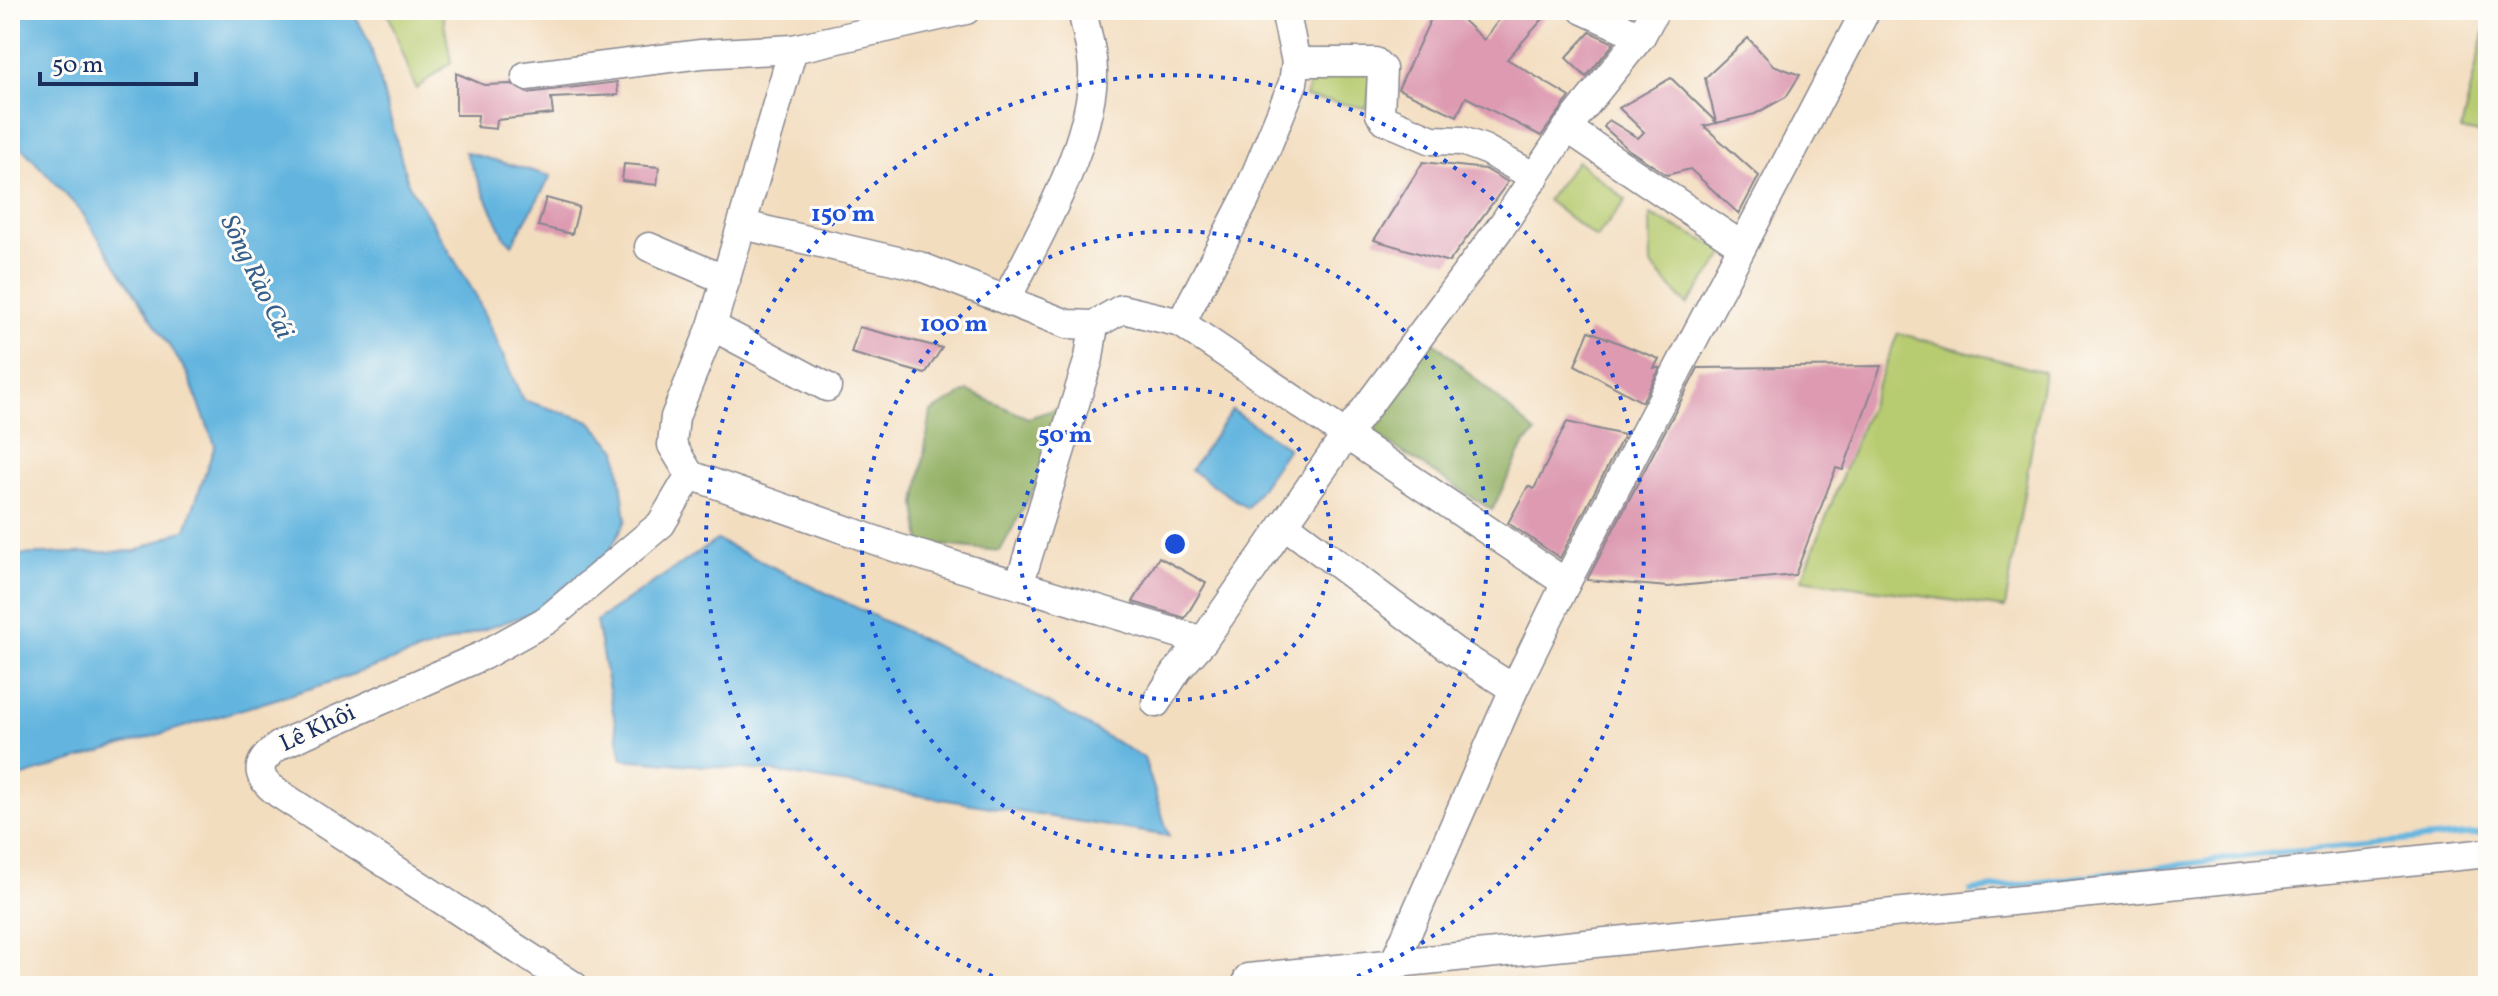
<svg xmlns="http://www.w3.org/2000/svg" width="2498" height="996" font-family="Vollkorn,serif">
<style>
.green{fill:#b7cb6f;stroke:#697d66;stroke-width:2}
.forest{fill:#91af62;stroke:#566f60;stroke-width:2}
.water{fill:#64b5df;stroke:#40729e;stroke-width:2}
.lines{fill:none;stroke-linecap:round;stroke-linejoin:round}
.stream{stroke:#64b5df;stroke-width:6}
.building{fill:#dd9ab1}
.minor-casing{stroke:#87868e;stroke-width:31}
.minor{stroke:#fff;stroke-width:28}
.ring{fill:none;stroke:#1d4ed8;stroke-width:4;stroke-dasharray:4 8}
.labels{text-anchor:middle;dominant-baseline:central;stroke-width:6;stroke-linejoin:round;paint-order:stroke}
.street-label{font-size:24px;fill:#1b2f5e;stroke:#fdfcf7}
.water-label{font-size:26px;font-style:italic;fill:#355e8b;stroke:#fdfcf7}
.centre{fill:#1d4ed8;stroke:#fdfcf7;stroke-width:4}
.ring-label{font-size:24px;text-anchor:middle;font-weight:bold;fill:#1d4ed8;stroke:#fdfcf7;stroke-width:6;stroke-linejoin:round;paint-order:stroke}
</style>
<rect width="100%" height="100%" fill="#fdfcf7"/>
<filter id="ink" filterUnits="userSpaceOnUse"><feTurbulence type="fractalNoise" baseFrequency=".0125" numOctaves="2"/><feDisplacementMap in="SourceGraphic" scale="16" xChannelSelector="R" yChannelSelector="G"/><feConvolveMatrix kernelMatrix="1 2 1 2 8 2 1 2 1" color-interpolation-filters="sRGB"/></filter>
<filter id="wash" filterUnits="userSpaceOnUse"><feTurbulence type="fractalNoise" baseFrequency=".006" numOctaves="4" result="noise"/><feDisplacementMap in="SourceGraphic" scale="32" xChannelSelector="R" yChannelSelector="G"/><feGaussianBlur stdDeviation="1.8" result="paint"/><feColorMatrix in="noise" values="0 0 0 0 0 0 0 0 0 0 0 0 0 0 0 0 0 1.4 0 .05"/><feComposite in="paint" operator="in"/></filter>
<g filter="url(#wash)">
<rect width="100%" height="100%" fill="#f3ddbf"/>
<g class="green">
<path d="M387 10H442L451 62 416 89Z"/>
<path d="M2488 16V136L2461 130Z"/>
<path d="M1314 68 1374 70 1367 108 1305 97Z"/>
<path d="M1577 161 1626 200 1596 238 1547 200Z"/>
<path d="M1650 215 1727 251 1687 305 1651 265Z"/>
<path d="M1898 333 2044 372 2005 608 1802 579Z"/>
</g>
<g class="forest">
<path d="M1431 339 1536 433 1525 443 1492 510 1368 430Z"/>
<path d="M968 391 1028 418 1082 401 1000 551 921 543 916 504 931 412Z"/>
</g>
<g class="water">
<path d="M10 10H352L369 41 408 183 475 294 523 400 590 421 617 450 626 520 609 552 532 613 325 684 10 780V555L136 551 186 529 215 445 187 373 81 211 10 135Z"/>
<path d="M465 152 551 176 512 244 505 238Z"/>
<path d="M1232 410 1288 448 1247 508 1191 470Z"/>
<path d="M717 540 1018 686 1144 758 1169 836 768 771 622 759 596 621Z"/>
</g>
<g class="lines">
<path class="stream" d="M1971 891 2290 851 2488 833"/>
</g>
<g id="blocks">
<g class="building">
<path d="M1435 10H1452L1484 40 1506 10H1551L1507 59 1570 97 1541 136 1466 97 1457 116 1398 89Z"/>
<path d="M1590 32 1614 43 1586 77 1566 58Z"/>
<path d="M1748 38 1773 65 1800 75 1786 97 1755 114 1704 126 1759 176 1739 214 1690 169 1667 175 1628 149 1604 127 1609 120 1638 138 1644 132 1619 108 1671 78 1716 122 1705 78Z"/>
<path d="M456 73 484 85 512 84 527 93 617 82 618 95 551 98 553 114 497 120 496 129 477 127 478 115H456Z"/>
<path d="M1423 162 1485 169 1508 182 1449 262 1374 240Z"/>
<path d="M624 164 659 167 657 185 622 181Z"/>
<path d="M546 198 579 207 572 234 538 226Z"/>
<path d="M859 327 942 348 925 374 851 353Z"/>
<path d="M1589 331 1659 359 1654 368H1660L1642 402 1575 365Z"/>
<path d="M1881 366 1843 470 1836 468 1795 575 1668 587 1587 580 1698 368Z"/>
<path d="M1567 422 1624 435 1560 558 1508 523 1528 486 1534 489Z"/>
<path d="M1159 557 1206 583 1185 618 1133 602Z"/>
</g>
</g>
</g>
<g filter="url(#ink)">
<use href="#blocks" fill-opacity="0" stroke="#87868e" stroke-width="2"/>
<g class="lines">
<defs>
<g id="minor">
<path d="M1583 10 1641 36"/>
<path d="M793 49 712 326 675 417 672 445 690 475 897 548 1203 641 1346 435 1566 583 1866 10"/>
<path d="M1296 62H1375L1382 69 1380 114 1385 120 1432 140 1462 141 1484 149 1535 177"/>
<path d="M526 76 701 54 793 49 966 10"/>
<path d="M1567 128 1742 246"/>
<path d="M743 225 919 266 1067 324 1094 325 1122 309 1181 323 1346 435 1503 224 1567 128 1641 36 1655 10"/>
<path d="M649 247 726 280"/>
<path d="M1006 300C1039 235 1088 152 1093 77 1094 55 1086 31 1082 10"/>
<path d="M1181 323 1246 198 1293 83 1296 62 1285 10"/>
<path d="M712 326 827 387"/>
<path d="M1284 524 1454 651 1514 689"/>
<path d="M1019 585 1089 358 1094 325"/>
<path d="M1156 703 1178 669 1203 641"/>
<path d="M1248 978 2488 853"/>
<path d="M574 986 278 793C252 774 257 762 280 745L484 655 547 620 661 524 690 475"/>
<path d="M1384 986 1514 689 1566 583"/>
</g>
</defs>
<use href="#minor" class="minor-casing"/>
<use href="#minor" class="minor"/>
</g>
</g>
<g class="ring">
<circle cx="1175" cy="544" r="156"/>
<circle cx="1175" cy="544" r="313"/>
<path d="M1015 985A469 469 0 1 1 1335 985"/>
</g>
<g class="labels">
<g class="street-label">
<text transform="translate(318 729) rotate(-25)">Lê Khôi</text>
</g>
<g class="water-label">
<text transform="translate(256 277) rotate(64)">Sông Rào Cái</text>
</g>
</g>
<circle cx="1175" cy="544" r="12" class="centre"/>
<g class="ring-label">
<text x="843" y="221">150 m</text>
<text x="954" y="331">100 m</text>
<text x="1065" y="442">50 m</text>
</g>
<rect width="2498" height="996" fill="none" stroke="#fdfcf7" stroke-width="40"/>
<path d="M40 72v12h156v-12" fill="none" stroke="#1b2f5e" stroke-width="4"/>
<text x="52" y="72" font-size="24" fill="#1b2f5e" stroke="#fdfcf7" stroke-width="6" paint-order="stroke">50 m</text>
</svg>
